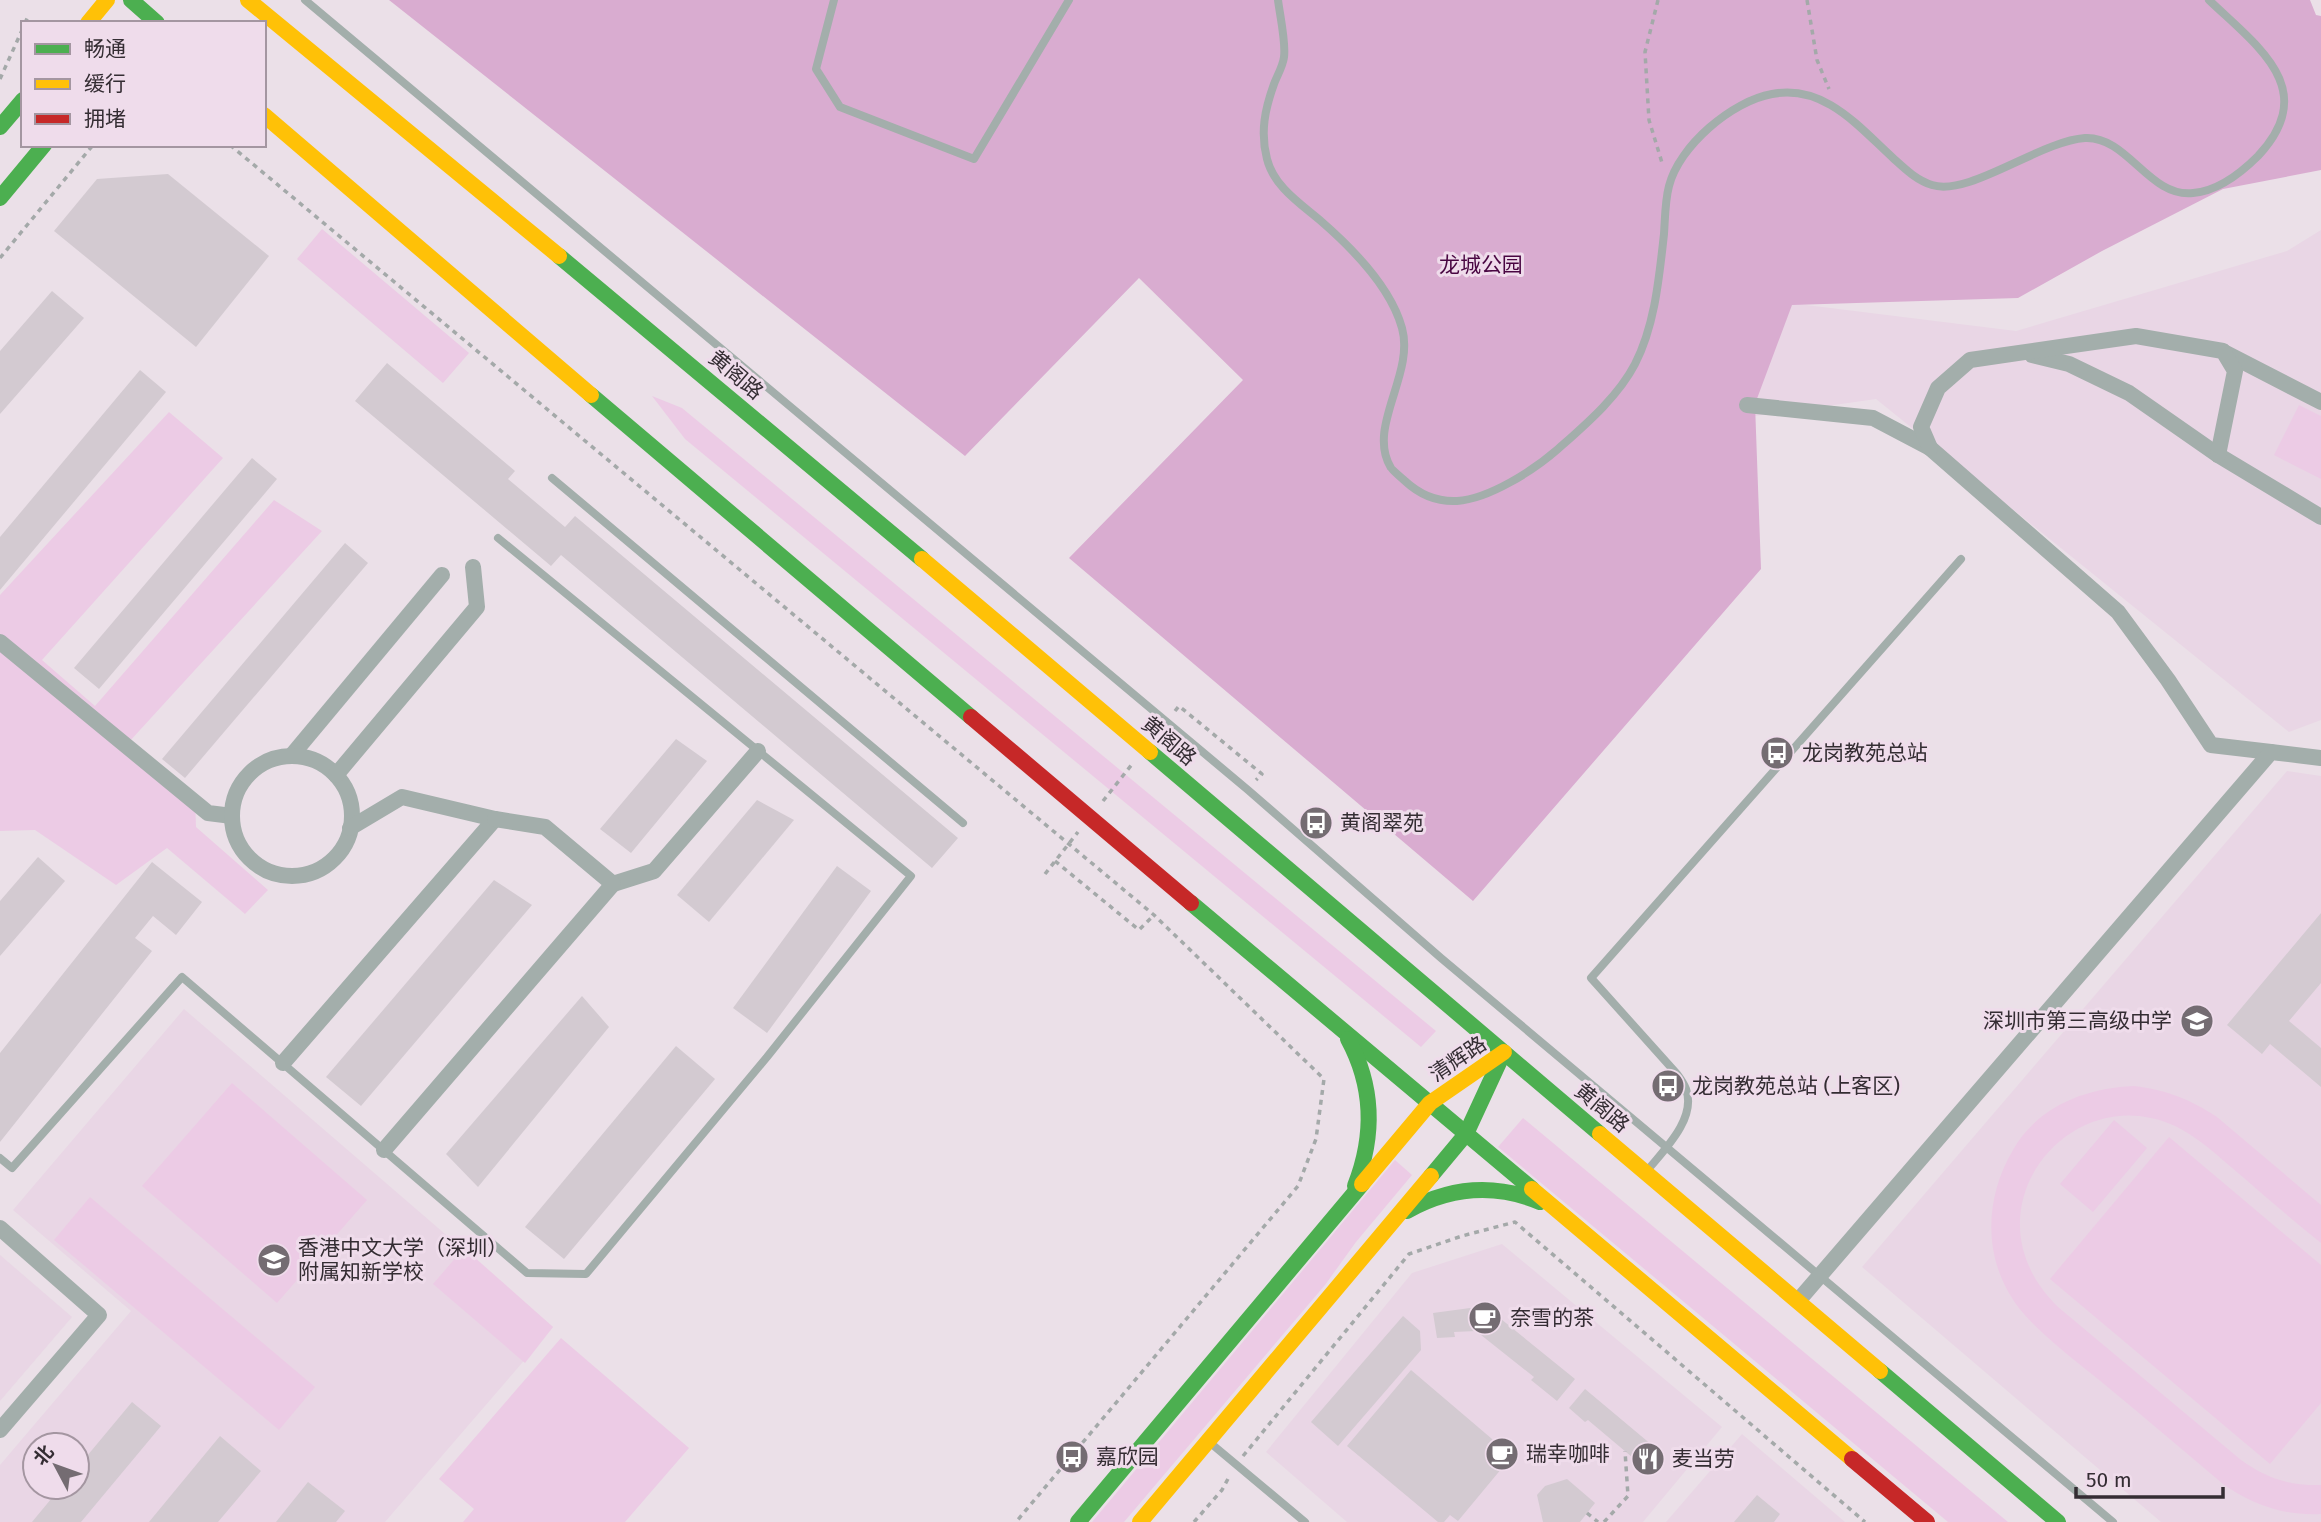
<svg xmlns="http://www.w3.org/2000/svg" width="2321" height="1522" font-family="'Fira Sans','Noto Sans SC',sans-serif">
<style>
.built{fill:#e9d6e5;fill-rule:evenodd}
.green{fill:#eccbe5}
.forest{fill:#d9acd0}
.building{fill:#d3cad1}
.lines{fill:none;stroke-linecap:round;stroke-linejoin:round}
.path{stroke:#a4a9a9;stroke-width:3.5;stroke-dasharray:5 5;stroke-linecap:butt}
.lane{stroke:#a3aeab;stroke-width:8}
.street{stroke:#a3aeab;stroke-width:16}
.fast{stroke:#4caf50;stroke-width:16}
.slow{stroke:#ffc107;stroke-width:16}
.jam{stroke:#c62828;stroke-width:16}
.labels{text-anchor:middle;dominant-baseline:central;stroke-width:6;stroke-linejoin:round;paint-order:stroke}
.park-label{font-size:21px;fill:#490642;stroke:#efdceb}
.street-label{font-size:21px;fill:#342d33;stroke:#efdceb}
.poi-label{font-size:21px;fill:#342d33;stroke:#efdceb;text-anchor:start}
</style>
<rect width="100%" height="100%" fill="#ebe0e8"/>
<g class="built">
<path d="M2321 230V720L2289 732 1876 399 1742 418 1741 297 2016 331 2287 251Z"/>
<path d="M2287 771 2321 776V1522H2161L1862 1267Z"/>
<path d="M184 1009 553 1327 385 1522H0V1465L131 1311 13 1210ZM35 1445H77V1487H35Z"/>
<path d="M1502 1244 1722 1427 1643 1522H1347L1266 1452 1412 1273Z"/>
<path d="M0 1255 72 1317 0 1401Z"/>
<path d="M1742 1434 1845 1522H1666Z"/>
</g>
<g class="green">
<path d="M322 229 469 353 443 383 297 259Z"/>
<path d="M652 396 682 408 1436 1031 1421 1047 685 439Z"/>
<path d="M2299 405 2321 416V479L2274 455Z"/>
<path d="M169 412 223 458 42 660 95 706 274 500 322 531 129 742 195 798 196 827 268 890 245 914 167 848 116 885 35 830 0 831V595Z"/>
<path d="M232 1083 367 1200 277 1303 142 1186Z"/>
<path d="M2134 1086C2166 1090 2190 1099 2217 1117L2321 1205V1243C2295 1222 2269 1200 2244 1178 2216 1155 2188 1125 2151 1118 2076 1101 2004 1173 2023 1249 2029 1272 2041 1290 2058 1307L2241 1460C2266 1478 2290 1486 2321 1485V1514C2284 1516 2253 1505 2223 1484 2183 1450 2144 1417 2104 1384 2077 1362 2047 1340 2024 1314 1983 1267 1982 1202 2013 1150 2038 1106 2086 1088 2134 1086Z"/>
<path d="M1523 1118 2008 1522H1948L1498 1147Z"/>
<path d="M2114 1120 2147 1148 2093 1212 2060 1184Z"/>
<path d="M2169 1137 2321 1265V1403L2270 1464 2050 1279Z"/>
<path d="M1395 1160 1412 1175 1356 1242 1325 1285 1124 1522H1092Z"/>
<path d="M90 1197 315 1387 279 1430 54 1240Z"/>
<path d="M464 1248 553 1327 525 1363 433 1284Z"/>
<path d="M561 1338 689 1448 625 1522H463L474 1509 439 1479Z"/>
</g>
<path class="forest" d="M389 0H2310L2316 15 2321 16V170L2223 189 2102 251 2018 298 1792 305 1755 404 1761 569 1473 901 1069 558 1243 380 1139 278 965 456Z"/>
<g class="building">
<path d="M168 174 269 256 196 347 54 231 97 179Z"/>
<path d="M52 291 84 318 0 414V351Z"/>
<path d="M387 363 515 471 508 479 565 527 575 516 958 838 932 868 561 555 551 566 355 401Z"/>
<path d="M140 370 166 392 0 590V537Z"/>
<path d="M252 458 277 479 99 689 74 668Z"/>
<path d="M345 543 368 563 185 778 162 759Z"/>
<path d="M676 739 707 761 631 853 600 829Z"/>
<path d="M757 800 794 820 709 922 677 895Z"/>
<path d="M38 857 65 881 0 956V901Z"/>
<path d="M152 862 202 902 176 935 153 916 135 938 152 951 0 1142V1053Z"/>
<path d="M837 866 871 891 767 1033 733 1008Z"/>
<path d="M494 880 532 905 361 1106 326 1077Z"/>
<path d="M2321 913V983L2289 1021 2321 1048V1087L2270 1044 2262 1054 2227 1025Z"/>
<path d="M582 996 609 1027 478 1187 446 1154Z"/>
<path d="M676 1046 715 1079 564 1259 525 1227Z"/>
<path d="M1485 1306 1575 1379 1557 1401 1531 1380 1534 1377 1476 1331 1454 1332 1455 1337 1437 1338 1433 1313Z"/>
<path d="M1403 1316 1420 1331 1421 1350 1338 1446 1311 1422Z"/>
<path d="M1411 1370 1512 1456 1458 1521 1450 1515 1444 1522H1438L1347 1446Z"/>
<path d="M1585 1389 1659 1451 1645 1468 1588 1420 1585 1422 1569 1408Z"/>
<path d="M132 1402 161 1426 81 1522H32L61 1487H77V1468Z"/>
<path d="M220 1436 261 1471 218 1522H149Z"/>
<path d="M1567 1479 1595 1503 1580 1522H1543L1537 1495 1545 1486Z"/>
<path d="M308 1482 345 1511 336 1522H276Z"/>
<path d="M1757 1495 1780 1514 1774 1522H1734Z"/>
</g>
<g class="lines">
<g class="path">
<path d="M1658 0 1645 52 1649 120 1663 166"/>
<path d="M1807 0 1817 60 1829 89"/>
<path d="M25 23 29 14"/>
<path d="M0 79 23 28"/>
<path d="M230 145 1154 915 1324 1079 1316 1139 1298 1186 1016 1522"/>
<path d="M0 258 93 145"/>
<path d="M1175 711 1179 706 1262 774 1256 780"/>
<path d="M1103 801 1133 763"/>
<path d="M1055 861 1139 930 1154 915"/>
<path d="M1045 874 1078 832"/>
<path d="M1243 1456 1409 1254 1462 1236 1515 1222 1865 1522"/>
<path d="M1587 1513 1598 1522"/>
<path d="M1194 1522 1222 1490 1229 1477"/>
<path d="M1604 1522 1628 1496 1625 1451"/>
</g>
<g class="lane">
<path d="M305 0 1248 790 1441 958 2113 1522"/>
<path d="M834 0 816 69 840 107 974 159 1069 0"/>
<path d="M1278 0C1280 16 1286 42 1284 57 1283 66 1277 76 1274 84 1265 109 1260 132 1267 159 1274 187 1301 204 1322 222 1353 249 1391 288 1402 328 1415 375 1366 427 1391 468 1391 469 1404 480 1405 481 1419 494 1437 502 1457 501 1489 499 1534 470 1558 449 1585 425 1618 397 1635 364 1655 325 1659 278 1664 234 1665 219 1665 201 1669 186 1679 146 1732 101 1772 94 1824 84 1858 126 1893 158 1904 168 1916 180 1932 185 1969 197 2040 141 2085 138 2128 136 2149 198 2193 193 2218 191 2241 173 2258 156 2321 89 2257 46 2209 0"/>
<path d="M552 478 963 823"/>
<path d="M0 1158 12 1168 182 977 527 1273 586 1274 767 1057 911 876 498 538"/>
<path d="M1646 1172C1663 1151 1697 1119 1686 1089 1684 1084 1680 1078 1677 1074L1591 978 1961 559"/>
<path d="M1208 1441 1305 1522"/>
</g>
<g class="street">
<path d="M2224 352 2321 402"/>
<path d="M2032 355 2069 364 2129 393 2218 455 2321 517"/>
<path d="M1747 405 1873 418 1930 448 2118 612 2168 680 2211 745 2271 752"/>
<path d="M1930 448 1921 427 1938 388 1970 360 2136 336 2223 351 2235 371 2218 455"/>
<path d="M0 642 208 813 232 816"/>
<path d="M292 755 442 575"/>
<circle cx="292" cy="816" r="60"/>
<path d="M336 775 477 607 473 567"/>
<path d="M613 884 654 871 758 751"/>
<path d="M283 1063 495 819 402 797 350 828"/>
<path d="M384 1150 613 884 545 827 495 819"/>
<path d="M0 1228 99 1315 0 1430"/>
<path d="M1798 1301 2271 752 2321 758"/>
</g>
<g class="fast">
<path d="M131 0 157 23"/>
<path d="M0 127 23 100"/>
<path d="M0 198 44 145"/>
<path d="M559 256 922 559"/>
<path d="M591 395 971 717"/>
<path d="M1150 752 1600 1134"/>
<path d="M1191 903 1532 1189"/>
<path d="M1348 1039C1374 1087 1375 1135 1355 1186"/>
<path d="M1431 1176 1466 1134 1503 1054"/>
<path d="M1407 1211C1450 1187 1494 1183 1540 1202"/>
<path d="M1880 1371 2058 1522"/>
<path d="M1078 1522 1362 1184"/>
</g>
<g class="slow">
<path d="M248 0 559 256"/>
<path d="M88 23 107 0"/>
<path d="M264 115 591 395"/>
<path d="M922 559 1150 752"/>
<path d="M1600 1134 1880 1371"/>
<path d="M1362 1184 1430 1103 1504 1052"/>
<path d="M1532 1189 1852 1459"/>
<path d="M1140 1522 1431 1176"/>
</g>
<g class="jam">
<path d="M971 717 1191 903"/>
<path d="M1852 1459 1927 1522"/>
</g>
</g>
<defs>
<symbol id="bus-disc" viewBox="-11 -11 22 22"><circle r="9.5" fill="#746c72" stroke="#efdceb"/><path d="M-5-6H5V4H4V6H2V4H-2V6H-4V4H-5ZM-3.5-4V0h7V-4ZM-3.5 1.2v1.5H-2V1.2ZM2 1.2v1.5H3.5V1.2Z" fill="#fff"/></symbol>
<symbol id="school-disc" viewBox="-11 -11 22 22"><circle r="9.5" fill="#746c72" stroke="#efdceb"/><path d="M0-5L7-2L0 1L-7-2ZM-4 1L0 2.5L4 1V4Q0 6-4 4Z" fill="#fff"/></symbol>
<symbol id="cafe-disc" viewBox="-11 -11 22 22"><circle r="9.5" fill="#746c72" stroke="#efdceb"/><path d="M-5.5-4.5H6V0H3Q3 3.5 0 3.5H-2.5Q-5.5 3.5-5.5 0ZM3-3.2v2h1.7v-2ZM-6 4.5H4V6H-6Z" fill="#fff"/></symbol>
<symbol id="restaurant-disc" viewBox="-11 -11 22 22"><circle r="9.5" fill="#746c72" stroke="#efdceb"/><path d="M-5-6h1v4h1v-4h1v4h1v-4h1v5L-1.5 .5V6h-2V.5L-5-1ZM5-6V6H3V1.5H1.5Q1.5-4 5-6Z" fill="#fff"/></symbol>
</defs>
<g fill-rule="evenodd">
<use href="#bus-disc" x="1758" y="734" width="38" height="38"/>
<use href="#bus-disc" x="1297" y="804" width="38" height="38"/>
<use href="#school-disc" x="2178" y="1002" width="38" height="38"/>
<use href="#bus-disc" x="1649" y="1067" width="38" height="38"/>
<use href="#school-disc" x="255" y="1241" width="38" height="38"/>
<use href="#cafe-disc" x="1466" y="1299" width="38" height="38"/>
<use href="#cafe-disc" x="1483" y="1435" width="38" height="38"/>
<use href="#bus-disc" x="1053" y="1438" width="38" height="38"/>
<use href="#restaurant-disc" x="1629" y="1440" width="38" height="38"/>
</g>
<g class="labels">
<g class="park-label">
<text x="1481" y="265">龙城公园</text>
</g>
<g class="street-label">
<text transform="translate(736 375) rotate(40)">黄阁路</text>
<text transform="translate(1169 741) rotate(40)">黄阁路</text>
<text transform="translate(1458 1059) rotate(-34)">清辉路</text>
<text transform="translate(1602 1108) rotate(40)">黄阁路</text>
</g>
<g class="poi-label">
<text x="1802" y="753">龙岗教苑总站</text>
<text x="1340" y="823">黄阁翠苑</text>
<text x="2172" y="1021" text-anchor="end">深圳市第三高级中学</text>
<text x="1692" y="1086">龙岗教苑总站 (上客区)</text>
<text x="298" y="1248">香港中文大学（深圳）<tspan x="298" dy="24">附属知新学校</tspan></text>
<text x="1510" y="1318">奈雪的茶</text>
<text x="1526" y="1454">瑞幸咖啡</text>
<text x="1096" y="1457">嘉欣园</text>
<text x="1672" y="1459">麦当劳</text>
</g>
</g>
<rect x="21" y="21" width="245" height="126" fill="#efdceb" stroke="#a496a1" stroke-width="2"/>
<rect x="35" y="44" width="35" height="10" fill="#4caf50" stroke="#a496a1" stroke-width="2"/>
<text x="84" y="56" font-size="21" fill="#342d33">畅通</text>
<rect x="35" y="79" width="35" height="10" fill="#ffc107" stroke="#a496a1" stroke-width="2"/>
<text x="84" y="91" font-size="21" fill="#342d33">缓行</text>
<rect x="35" y="114" width="35" height="10" fill="#c62828" stroke="#a496a1" stroke-width="2"/>
<text x="84" y="126" font-size="21" fill="#342d33">拥堵</text>
<g transform="translate(56 1466) rotate(311)"><circle r="33" fill="#efdceb" stroke="#a496a1" stroke-width="2"/>
<path d="M0-5L12 26L0 18L-12 26Z" fill="#746c72"/>
<text y="-10" font-size="19" font-weight="bold" text-anchor="middle" fill="#342d33">北</text>
</g>
<path d="M2076 1487v10h147v-10" fill="none" stroke="#342d33" stroke-width="3.5"/>
<text x="2086" y="1487" font-size="21" fill="#342d33" stroke="#efdceb" stroke-width="5" paint-order="stroke">50 m</text>
</svg>
